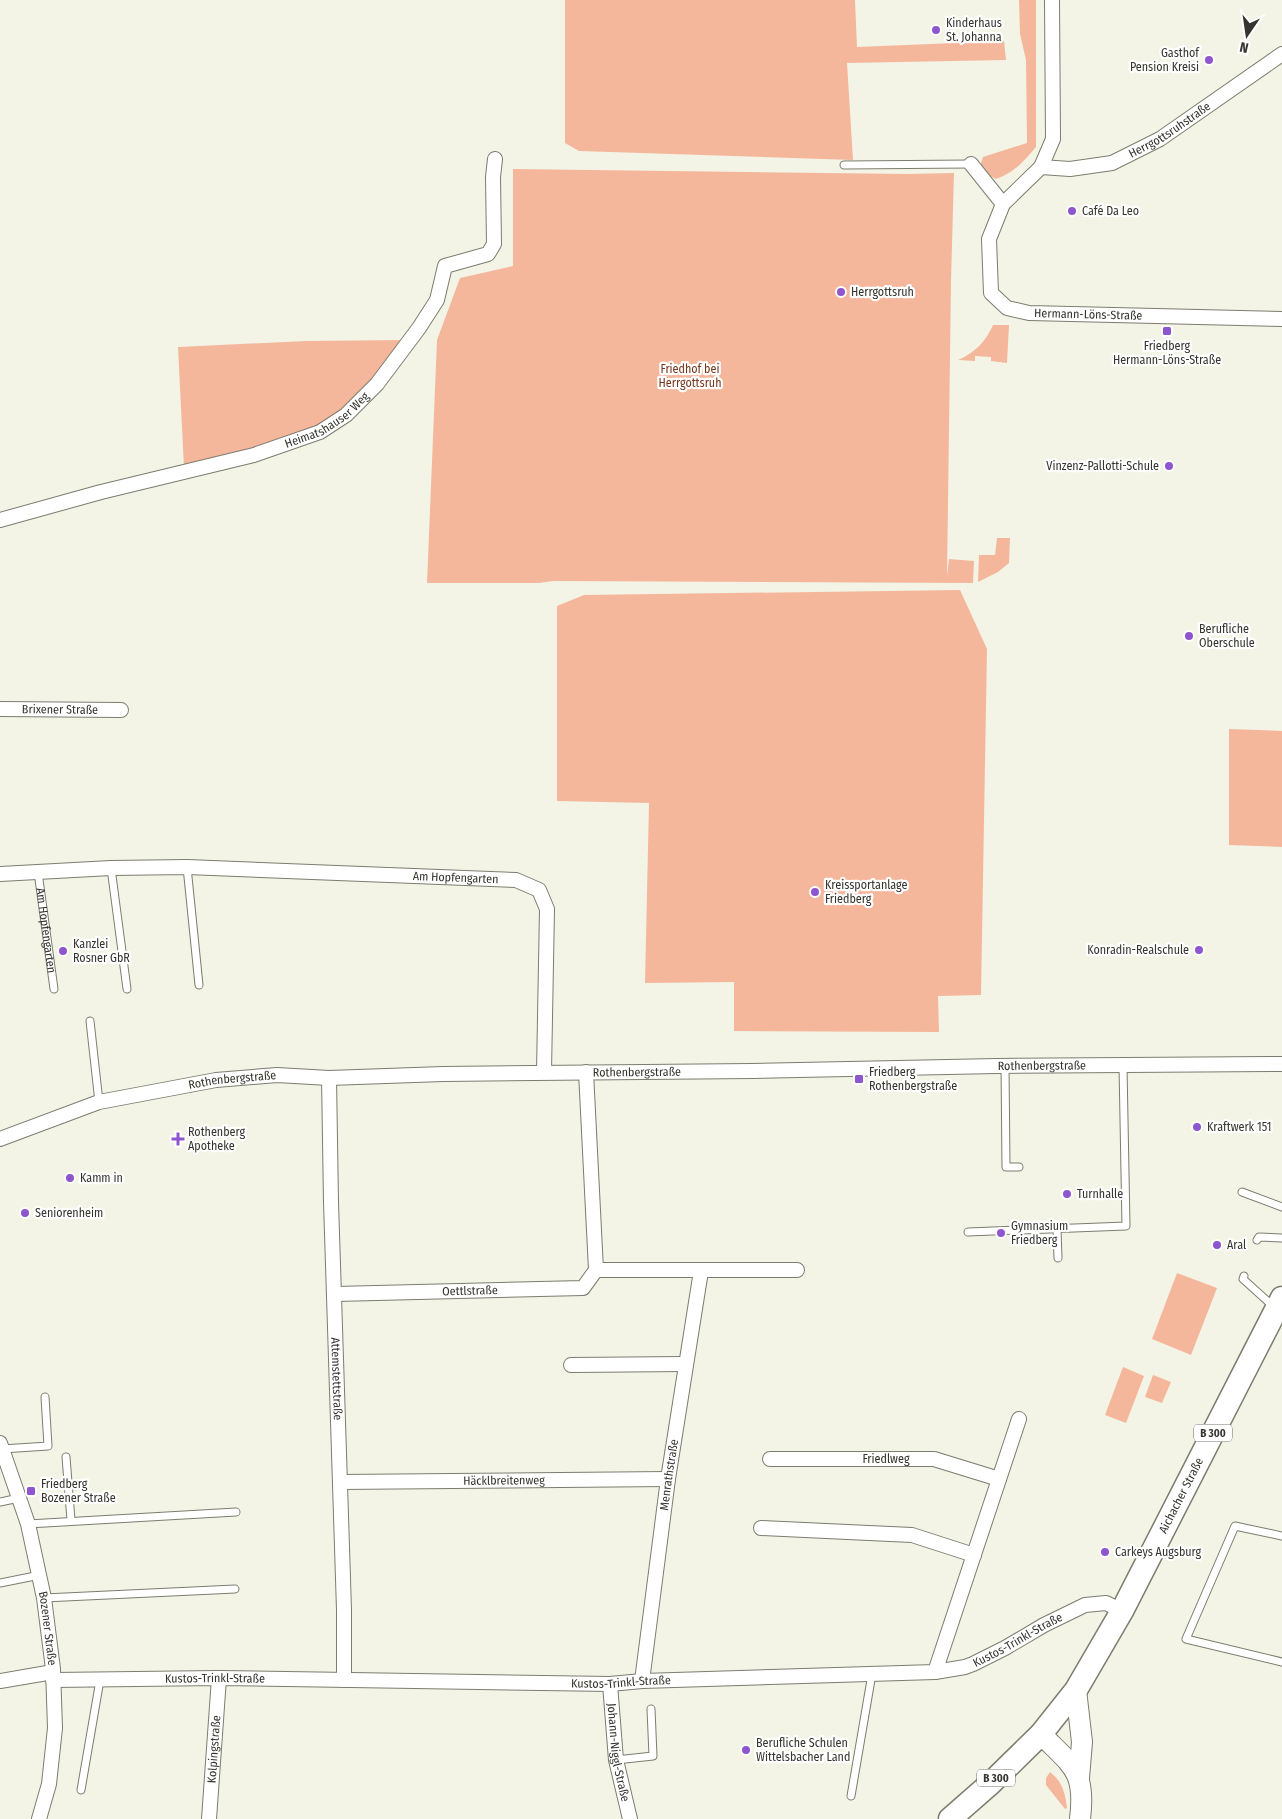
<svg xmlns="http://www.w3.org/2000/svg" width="1282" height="1819" font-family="'Fira Sans Condensed',sans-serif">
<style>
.green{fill:#f5b79c}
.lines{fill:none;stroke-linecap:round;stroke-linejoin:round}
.service-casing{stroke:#7b7d6f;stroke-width:9}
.minor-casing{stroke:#7b7d6f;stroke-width:16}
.secondary-casing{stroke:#7b7d6f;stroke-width:22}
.primary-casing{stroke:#7b7d6f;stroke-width:25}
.service{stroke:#fff;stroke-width:7}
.minor{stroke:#fff;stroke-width:14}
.secondary{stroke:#fff;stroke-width:20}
.primary{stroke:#fff;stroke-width:22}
.poi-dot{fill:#8e56ce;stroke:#fff;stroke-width:2}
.labels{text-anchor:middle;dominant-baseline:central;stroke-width:4.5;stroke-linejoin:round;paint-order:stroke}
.shield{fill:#fff;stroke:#72726d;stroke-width:1}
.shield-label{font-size:11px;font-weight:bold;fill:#35352f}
.poi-label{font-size:12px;fill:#35352f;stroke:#fff;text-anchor:start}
.street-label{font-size:12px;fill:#35352f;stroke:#fff}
.park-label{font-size:12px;fill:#75381d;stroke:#fff}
</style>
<rect width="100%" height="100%" fill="#f3f4e5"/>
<g class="green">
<path d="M565 0H855L857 47 1004 41 1006 60 847 63 853 160 579 151 565 143Z"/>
<path d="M1019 0H1036V147C1024 161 1014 173 996 179L988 175 980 166 983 157 1027 143 1026 60 1020 34Z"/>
<path d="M513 169 907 174 954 173 951 281 947 576 949 559 974 561 973 583 553 581 539 583H427L437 340 460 278 513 266Z"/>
<path d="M993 325H1009L1007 363 991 361V357L975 356V361L958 360C975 353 986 341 993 325Z"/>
<path d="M405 340C384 365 358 399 331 417 290 446 232 455 184 468L178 347 306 341Z"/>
<path d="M997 538H1010L1009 563 998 572 978 582 979 555H995Z"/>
<path d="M960 590 987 649 981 995 938 996 939 1032 734 1031V982L645 983 649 803 557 801V606L584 595Z"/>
<path d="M1229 729 1282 731V847L1229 845Z"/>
<path d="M1177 1273 1217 1288 1191 1355 1152 1339Z"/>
<path d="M1123 1367 1144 1376 1126 1423 1105 1415Z"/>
<path d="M1153 1375 1171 1382 1162 1403 1145 1397Z"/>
<path d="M1050 1772C1063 1782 1065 1794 1067 1808L1065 1809 1046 1785V1778Z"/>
</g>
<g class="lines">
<defs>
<g id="service">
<path d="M844 165 971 164"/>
<path d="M187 867 199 985"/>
<path d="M111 868 127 989"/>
<path id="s1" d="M38 872 54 989"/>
<path d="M90 1021 99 1102"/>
<path d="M1005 1066 1006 1167H1019"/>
<path d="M1242 1192 1282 1207"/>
<path d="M1057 1229 1058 1258"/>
<path d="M968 1232 1126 1226 1123 1066"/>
<path d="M1257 1240 1259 1237 1282 1238"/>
<path d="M1244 1276 1243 1279 1274 1307"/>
<path d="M2 1449 48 1446 45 1397"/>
<path d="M66 1457 71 1520"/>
<path d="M0 1502 19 1498"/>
<path d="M28 1524 236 1512"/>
<path d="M1282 1536 1235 1526 1186 1639 1282 1662"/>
<path d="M0 1583 40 1575"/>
<path d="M44 1598 235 1589"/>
<path d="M616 1760 653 1756 651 1709"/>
<path d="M81 1790 100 1680"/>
<path d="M851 1796 872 1674"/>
</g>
<g id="minor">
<path id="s2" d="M1052 0 1053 139 1041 167 1003 204 989 239 991 293 1007 308 1029 313 1282 319"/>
<path d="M971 164 1003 204"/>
<path id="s3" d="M1041 167 1070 169 1112 163 1160 139 1282 54"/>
<path id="s4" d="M0 520 101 492 254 455 320 432 346 415 377 384 419 328 437 300 445 266 488 254 494 244 493 177 495 159"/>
<path id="s5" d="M0 709 121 710"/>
<path id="s6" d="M0 874 111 868 187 867 516 880 539 890 547 909 544 1072"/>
<path d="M586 1072 596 1270"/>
<path id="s7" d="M329 1078 331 1202 344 1610V1680"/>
<path id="s8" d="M0 1139 99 1102 216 1080 277 1075 329 1078 443 1074 752 1071 997 1066 1282 1064"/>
<path id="s9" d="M335 1294 583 1288 596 1270H797"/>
<path d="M571 1365 685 1364"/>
<path id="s10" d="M0 1443 28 1524 44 1598 53 1669 55 1728 49 1784 39 1819"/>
<path id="s11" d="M770 1459H934L999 1479"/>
<path id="s12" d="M340 1482 668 1479"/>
<path d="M761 1528 912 1535 974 1555"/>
<path d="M935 1672 1019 1419"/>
<path id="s13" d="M53 1680 219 1678 610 1684 642 1681 935 1672 965 1667 973 1664 1005 1648 1044 1625 1085 1605 1106 1603 1122 1611"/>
<path d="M0 1681 53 1672"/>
<path id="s14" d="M642 1681 668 1479 701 1271"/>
<path id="s15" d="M610 1684 616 1760 630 1819"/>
<path id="s16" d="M209 1819 219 1678"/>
</g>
<g id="secondary">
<path d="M1076 1690 1082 1742 1079 1778"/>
<path d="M1041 1734C1072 1766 1086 1770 1080 1819"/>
</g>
<g id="primary">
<path id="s17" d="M950 1819 991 1783 1041 1734 1076 1690 1122 1611 1282 1298"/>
</g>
</defs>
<use href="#service" class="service-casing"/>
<use href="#minor" class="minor-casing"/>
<use href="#secondary" class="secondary-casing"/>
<use href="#primary" class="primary-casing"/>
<use href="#service" class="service"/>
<use href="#minor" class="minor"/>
<use href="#secondary" class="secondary"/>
<use href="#primary" class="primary"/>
</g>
<g class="poi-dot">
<circle cx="936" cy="30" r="5"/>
<circle cx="1209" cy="60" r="5"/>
<circle cx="1072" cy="211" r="5"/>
<circle cx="841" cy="292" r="5"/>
<rect x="1162" y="326" width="10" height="10" rx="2.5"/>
<circle cx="1169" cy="466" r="5"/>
<circle cx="1189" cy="636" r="5"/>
<circle cx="815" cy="892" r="5"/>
<circle cx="1199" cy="950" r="5"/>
<circle cx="63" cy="951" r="5"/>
<rect x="854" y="1074" width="10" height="10" rx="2.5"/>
<circle cx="1197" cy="1127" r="5"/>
<path d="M175.5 1131.5h5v5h5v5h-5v5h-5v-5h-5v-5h5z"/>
<circle cx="70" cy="1178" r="5"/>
<circle cx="1067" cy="1194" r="5"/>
<circle cx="25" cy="1213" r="5"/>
<circle cx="1001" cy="1233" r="5"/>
<circle cx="1217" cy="1245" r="5"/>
<rect x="26" y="1486" width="10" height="10" rx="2.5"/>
<circle cx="1105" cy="1552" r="5"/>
<circle cx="746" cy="1750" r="5"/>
</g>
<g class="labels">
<g class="shield">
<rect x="1194" y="1424.5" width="38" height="17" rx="4"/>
<rect x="977" y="1769.5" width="38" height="17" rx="4"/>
</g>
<g class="shield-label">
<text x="1213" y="1433">B 300</text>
<text x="996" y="1778">B 300</text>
</g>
<g class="poi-label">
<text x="946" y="23">Kinderhaus<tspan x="946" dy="14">St. Johanna</tspan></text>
<text x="1199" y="53" text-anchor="end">Gasthof<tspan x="1199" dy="14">Pension Kreisi</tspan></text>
<text x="1082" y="211">Café Da Leo</text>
<text x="851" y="292">Herrgottsruh</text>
<text x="1167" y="346" text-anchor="middle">Friedberg<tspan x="1167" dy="14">Hermann-Löns-Straße</tspan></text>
<text x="1159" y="466" text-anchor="end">Vinzenz-Pallotti-Schule</text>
<text x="1199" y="629">Berufliche<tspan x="1199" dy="14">Oberschule</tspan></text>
<text x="825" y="885">Kreissportanlage<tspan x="825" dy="14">Friedberg</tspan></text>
<text x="73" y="944">Kanzlei<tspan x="73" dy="14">Rosner GbR</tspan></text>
<text x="1189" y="950" text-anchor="end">Konradin-Realschule</text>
<text x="869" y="1072">Friedberg<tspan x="869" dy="14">Rothenbergstraße</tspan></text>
<text x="1207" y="1127">Kraftwerk 151</text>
<text x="188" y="1132">Rothenberg<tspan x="188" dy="14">Apotheke</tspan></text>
<text x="80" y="1178">Kamm in</text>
<text x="1077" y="1194">Turnhalle</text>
<text x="35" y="1213">Seniorenheim</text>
<text x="1011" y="1226">Gymnasium<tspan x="1011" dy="14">Friedberg</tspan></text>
<text x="1227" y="1245">Aral</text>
<text x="41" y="1484">Friedberg<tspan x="41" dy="14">Bozener Straße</tspan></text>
<text x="1115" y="1552">Carkeys Augsburg</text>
<text x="756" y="1743">Berufliche Schulen<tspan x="756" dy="14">Wittelsbacher Land</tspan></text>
</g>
<g class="street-label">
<text stroke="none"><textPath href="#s3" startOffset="138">Herrgottsruhstraße</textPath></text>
<text stroke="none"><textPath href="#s2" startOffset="418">Hermann-Löns-Straße</textPath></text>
<text stroke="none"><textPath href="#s4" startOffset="344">Heimatshauser Weg</textPath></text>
<text stroke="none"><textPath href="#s5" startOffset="60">Brixener Straße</textPath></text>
<text stroke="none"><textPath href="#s6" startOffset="456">Am Hopfengarten</textPath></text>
<text stroke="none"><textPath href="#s1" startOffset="59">Am Hopfengarten</textPath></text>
<text stroke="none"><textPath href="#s8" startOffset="1051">Rothenbergstraße</textPath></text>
<text stroke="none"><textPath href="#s8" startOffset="646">Rothenbergstraße</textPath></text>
<text stroke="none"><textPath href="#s8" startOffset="241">Rothenbergstraße</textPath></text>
<text stroke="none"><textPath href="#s9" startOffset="135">Oettlstraße</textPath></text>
<text stroke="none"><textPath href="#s7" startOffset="301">Attemstettstraße</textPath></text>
<text stroke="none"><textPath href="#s11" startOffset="116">Friedlweg</textPath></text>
<text stroke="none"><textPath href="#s14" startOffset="208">Menrathstraße</textPath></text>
<text stroke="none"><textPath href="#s12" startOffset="164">Häcklbreitenweg</textPath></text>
<text stroke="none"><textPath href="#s17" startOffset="402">Aichacher Straße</textPath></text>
<text stroke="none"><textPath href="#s10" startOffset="192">Bozener Straße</textPath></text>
<text stroke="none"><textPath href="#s13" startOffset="972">Kustos-Trinkl-Straße</textPath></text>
<text stroke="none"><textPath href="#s13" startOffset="162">Kustos-Trinkl-Straße</textPath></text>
<text stroke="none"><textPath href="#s13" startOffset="568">Kustos-Trinkl-Straße</textPath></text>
<text stroke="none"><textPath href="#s16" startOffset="70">Kolpingstraße</textPath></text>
<text stroke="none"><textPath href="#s15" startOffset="69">Johann-Niggl-Straße</textPath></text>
</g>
<g class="park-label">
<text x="690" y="369">Friedhof bei<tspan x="690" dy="14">Herrgottsruh</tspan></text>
</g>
</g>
<g transform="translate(1247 35) rotate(193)" stroke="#ffffff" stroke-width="4" paint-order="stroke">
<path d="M0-4L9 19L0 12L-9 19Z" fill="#35352f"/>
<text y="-8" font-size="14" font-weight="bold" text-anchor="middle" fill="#35352f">N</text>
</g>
</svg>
